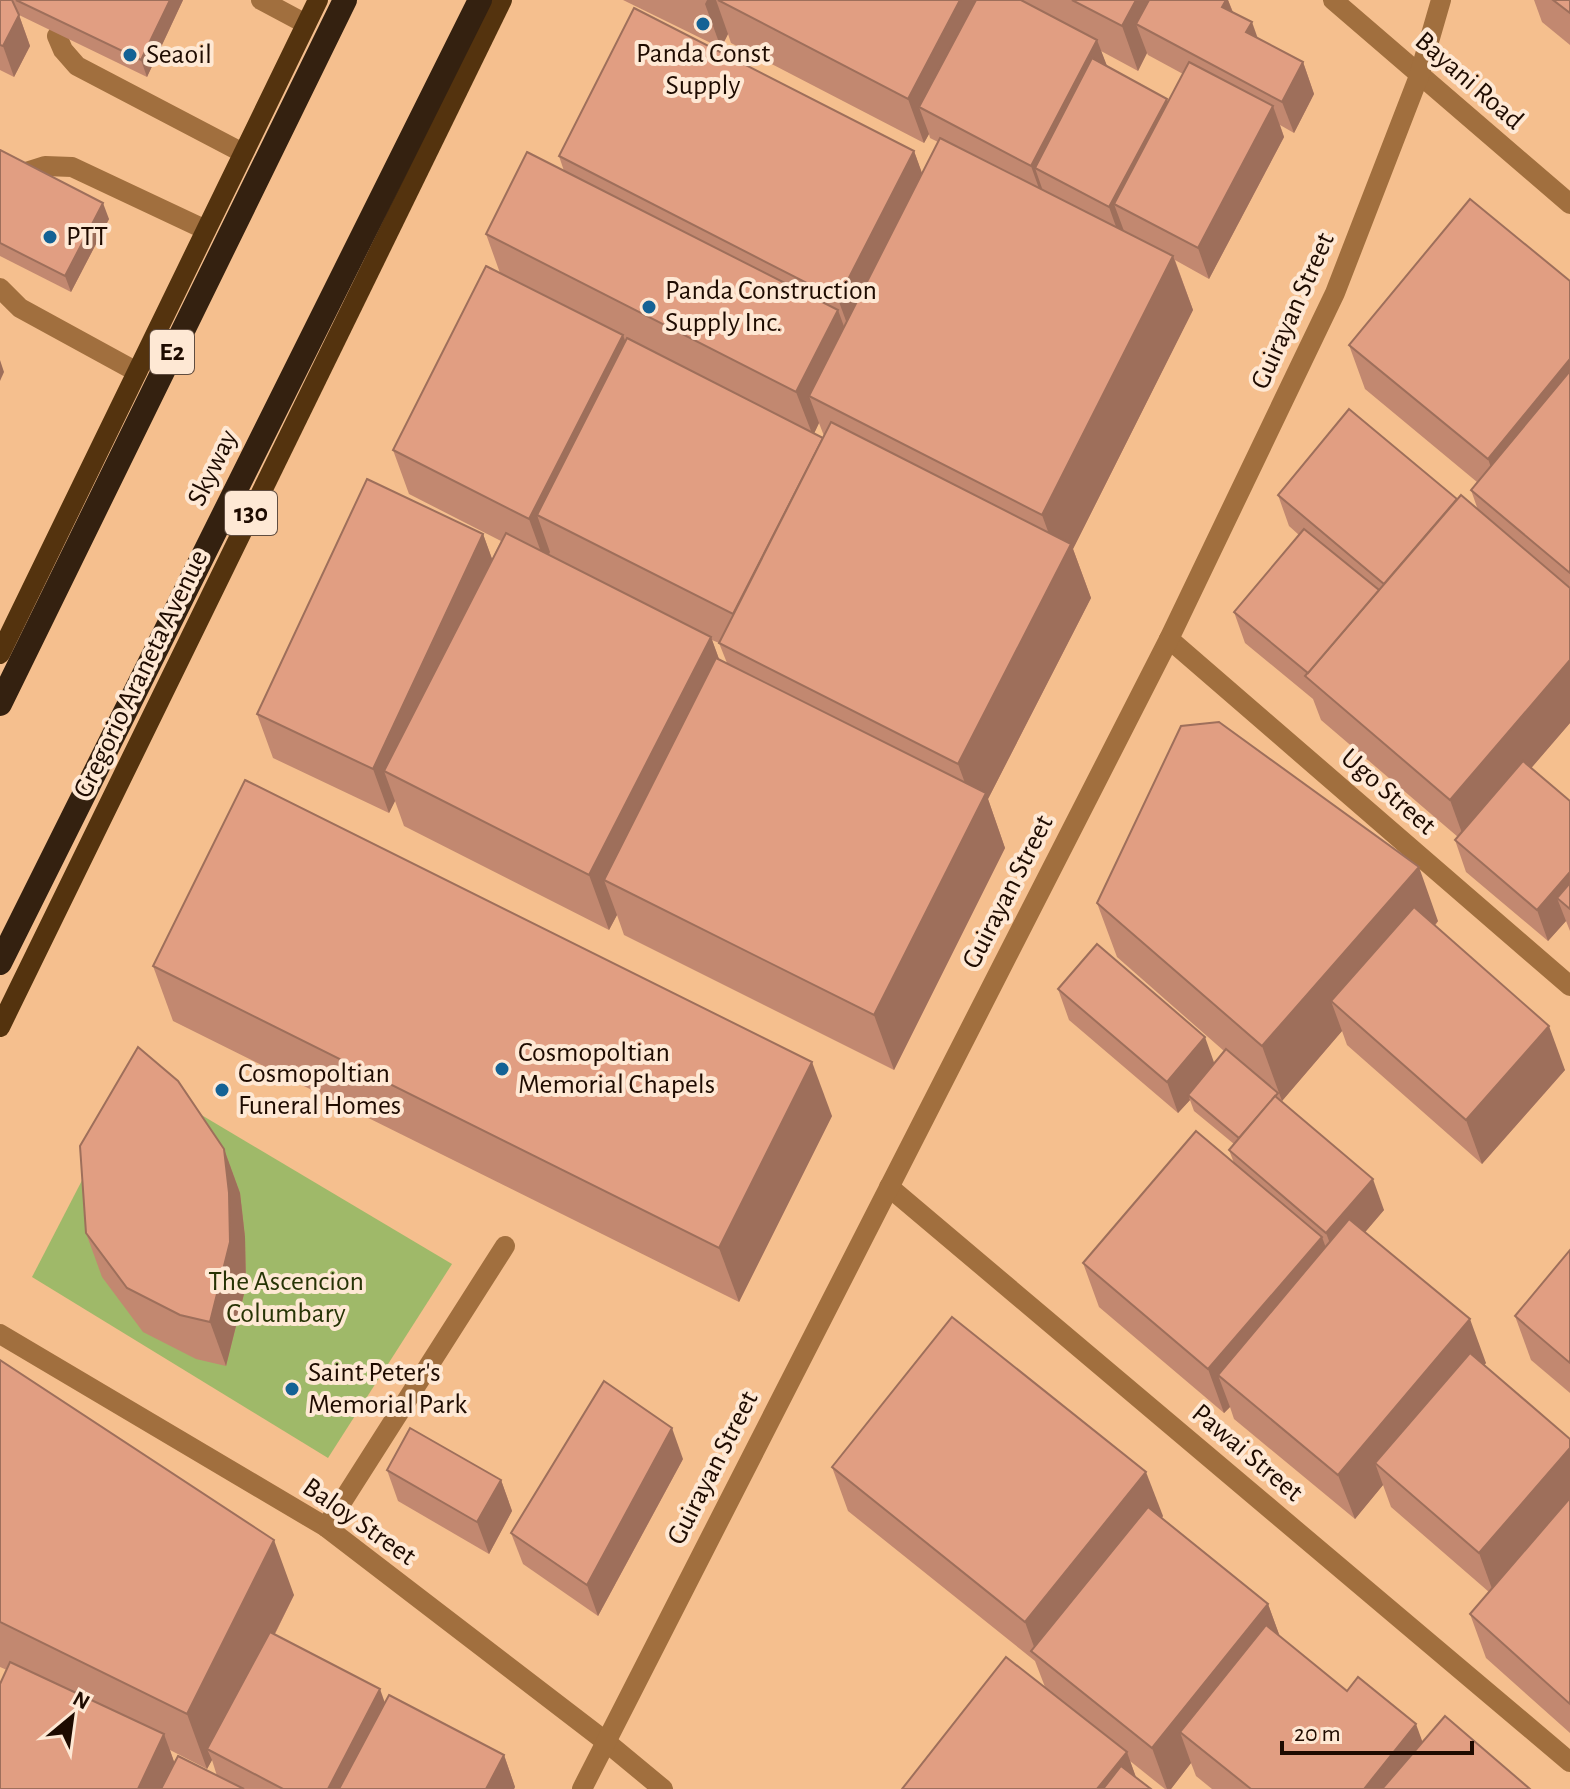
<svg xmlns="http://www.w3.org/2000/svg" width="1570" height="1789" font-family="'Alegreya Sans',sans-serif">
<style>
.green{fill:#9fb969}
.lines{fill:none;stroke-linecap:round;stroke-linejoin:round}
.lane{stroke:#a16f3e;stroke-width:20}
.street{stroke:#a16f3e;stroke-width:20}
.primary{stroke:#54330e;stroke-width:20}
.highway{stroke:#342110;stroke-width:24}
.wall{fill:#c28870;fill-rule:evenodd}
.shaded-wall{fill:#9e6f5b}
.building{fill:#e19e82;stroke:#9e6f5b;stroke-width:2}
.poi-dot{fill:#146295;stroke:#fee8d4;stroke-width:3}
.labels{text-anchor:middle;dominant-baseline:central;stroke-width:8;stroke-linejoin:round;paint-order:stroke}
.shield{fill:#fee8d4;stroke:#614d40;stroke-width:2}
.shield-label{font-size:26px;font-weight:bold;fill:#1e0b00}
.poi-label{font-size:28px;fill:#1e0b00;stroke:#fee8d4;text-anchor:start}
.street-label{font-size:28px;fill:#1e0b00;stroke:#fee8d4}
.park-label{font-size:28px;fill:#273405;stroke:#fee8d4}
</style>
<rect width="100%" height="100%" fill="#f5bf8e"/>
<path class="green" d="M136 1076 452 1264 328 1458 32 1277Z"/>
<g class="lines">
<g class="lane">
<path d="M261 0 306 24"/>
<path d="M57 36 63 50 77 66 243 153"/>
<path d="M26 172 45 166 72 167 206 230"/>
<path d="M0 288 20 308 137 372"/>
<path d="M326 1527 505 1246"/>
</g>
<g class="street">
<path d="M1333 0 1570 204"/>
<path d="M1169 639 1570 986"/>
<path d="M889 1187 1570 1762"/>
<path d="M0 1334 326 1527 605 1741 663 1789"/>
<path d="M582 1789 1169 639 1335 293 1419 76 1441 0"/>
</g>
<g class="primary">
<path d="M0 654 318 0"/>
<path d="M0 1027 502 0"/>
</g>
<g class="highway">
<path d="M0 704 345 0"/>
<path d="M0 963 480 0"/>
</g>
</g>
<g class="wall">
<path d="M0 0H183L147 77 19 15 30 46 14 77 0 70Z"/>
<path d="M623 0H1228L1233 12 1257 38 1303 62 1314 94 1294 133 1280 125 1284 137 1209 279 1175 260 1193 310 1073 549 1091 598 988 799 1005 848 894 1070 624 935 617 915 609 930 404 826 395 801 389 813 273 758 257 714 483 534 492 559 501 541 409 494 393 450 500 273 486 234 564 171 559 156 914 151 922 174 938 142 930 138 929 134 924 143 731 43 728 34 721 48ZM1101 51 1138 71 1147 53 1148 55 1183 74 1168 102 1107 67ZM819 423 824 436 823 438 814 433ZM712 640 719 643 727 663 719 659Z"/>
<path d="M1534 0H1570V45L1542 22Z"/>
<path d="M0 150 109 219 71 292 0 256Z"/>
<path d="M1570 281V723L1531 768 1570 801V931L1566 921 1548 941 1466 872 1455 840 1458 837 1321 720 1313 699 1245 643 1234 612 1299 535 1289 526 1278 495 1457 499 1478 510 1471 490 1477 482 1365 389 1349 345Z"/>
<path d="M1097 903 1438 921 1435 926 1565 1070 1482 1164 1347 1045 1342 1031 1282 1101 1280 1100 1384 1210 1365 1232 1486 1363 1484 1365 1570 1439V1733L1486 1658 1470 1614 1489 1592 1391 1507 1383 1485 1355 1519 1234 1419 1230 1407 1224 1413 1099 1307 1083 1263 1234 1163 1229 1150 1234 1144 1194 1111 1190 1100 1178 1113 1069 1020 1058 989 1214 1063 1224 1051 1117 957Z"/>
<path d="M153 966 832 1116 739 1302 173 1021Z"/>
<path d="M224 1149 240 1193 245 1237 246 1286 226 1366 196 1359 143 1332 102 1277 86 1233Z"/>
<path d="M1570 1250V1393L1531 1360 1515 1316Z"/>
<path d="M0 1360 294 1595 275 1634 385 1702 504 1755 515 1787 514 1789H0L7 1670 0 1667ZM170 1750 207 1769 212 1760 217 1776 174 1762Z"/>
<path d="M683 1459 598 1616 523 1564 511 1533Z"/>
<path d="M832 1467 1163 1516 1162 1518 1268 1604 1280 1637 1347 1691 1423 1742 1530 1789H1212L1196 1776 1191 1763 1171 1789H1165L1130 1761 1136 1777 902 1789 1045 1687 1035 1661 848 1511Z"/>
<path d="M387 1470 501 1480 512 1511 489 1554 398 1501Z"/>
</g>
<g class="shaded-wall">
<path d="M170 0H183L147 77 141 60Z"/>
<path d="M707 0H716L728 34 721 48 705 4Z"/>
<path d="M960 0H988L919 107 929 134 924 143 908 99Z"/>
<path d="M1136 0H1175L1136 24 1147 53 1138 71 1122 26Z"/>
<path d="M1226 0H1228L1239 29 1222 7Z"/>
<path d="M19 15 30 46 14 77 3 46Z"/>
<path d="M1252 22 1263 53 1246 32Z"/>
<path d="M1097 40 1109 71 1035 168 1044 194 1042 197 1031 166Z"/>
<path d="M1303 62 1314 94 1294 133 1282 102Z"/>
<path d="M1167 99 1178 130 1114 204 1124 231 1120 238 1109 207Z"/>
<path d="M1273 106 1284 137 1209 279 1198 248Z"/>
<path d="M914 151 930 195 854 343 838 299Z"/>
<path d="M103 203 109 219 71 292 65 276Z"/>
<path d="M1173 256 1193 310 1073 549 1091 598 988 799 1005 848 894 1070 874 1015 976 813 958 764 1060 564 1042 515Z"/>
<path d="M838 310 854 354 809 396 819 423 813 436 796 392Z"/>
<path d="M623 335 639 379 537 515 550 552 545 563 529 519Z"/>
<path d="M1570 359V423L1504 503 1488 459Z"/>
<path d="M0 360 4 372 0 381Z"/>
<path d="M483 534 499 578 384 771 395 801 389 813 373 769Z"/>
<path d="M711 637 731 692 604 880 617 915 609 930 589 875Z"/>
<path d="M1570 660V723L1466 844 1450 800Z"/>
<path d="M1419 867 1438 921 1352 1020 1331 1001 1342 1031 1282 1101 1262 1046Z"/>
<path d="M1570 872V909L1557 898 1566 921 1548 941 1537 910Z"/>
<path d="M1549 1026 1565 1070 1482 1164 1466 1120Z"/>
<path d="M1205 1037 1216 1068 1188 1095 1190 1100 1178 1113 1167 1082Z"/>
<path d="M812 1062 832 1116 739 1302 719 1248Z"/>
<path d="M224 1149 240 1193 245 1237 246 1286 226 1366 210 1322Z"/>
<path d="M1373 1179 1384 1210 1338 1264 1326 1233Z"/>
<path d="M1322 1237 1338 1281 1218 1375 1230 1407 1224 1413 1208 1369Z"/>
<path d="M1470 1319 1486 1363 1391 1476 1375 1463 1383 1485 1355 1519 1338 1475Z"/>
<path d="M672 1428 683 1459 598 1616 587 1585Z"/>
<path d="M1570 1448V1511L1495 1597 1479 1553Z"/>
<path d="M1146 1472 1163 1516 1045 1661 1037 1655 1025 1622Z"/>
<path d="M501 1480 512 1511 489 1554 477 1522Z"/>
<path d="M274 1540 294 1595 215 1753 207 1749 212 1760 207 1769 187 1714Z"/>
<path d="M1268 1604 1284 1648 1180 1732 1191 1763 1171 1789H1167L1152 1748Z"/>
<path d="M380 1689 391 1720 355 1789H328Z"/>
<path d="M1416 1724 1432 1768 1416 1789H1364Z"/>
<path d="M164 1734 180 1778 175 1789H138Z"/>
<path d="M1127 1752 1140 1789H1097Z"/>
<path d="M504 1755 515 1787 514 1789H486Z"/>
</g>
<g class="building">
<path d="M0 0H12L19 15 3 46 0 45Z"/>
<path d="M16 0H170L141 60Z"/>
<path d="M718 0H960L908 99Z"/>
<path d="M976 0H1021L1097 40 1031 166 919 107Z"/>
<path d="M1072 0H1136L1122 26Z"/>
<path d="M1149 0H1226L1222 7 1252 22 1246 32 1303 62 1282 102 1136 24Z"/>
<path d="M1553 0H1570V13Z"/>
<path d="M634 8 914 151 838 299 559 156Z"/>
<path d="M1092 58 1167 99 1109 207 1035 168Z"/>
<path d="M1189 62 1273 106 1198 248 1114 204Z"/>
<path d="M940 138 1173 256 1042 515 809 396Z"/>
<path d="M0 150 103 203 65 276 0 243Z"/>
<path d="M527 152 838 310 796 392 486 234Z"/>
<path d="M1470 199 1570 281V359L1488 459 1349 345Z"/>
<path d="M486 266 623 335 529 519 393 450Z"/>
<path d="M627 338 823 438 733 614 537 515Z"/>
<path d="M1570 371V573L1471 490Z"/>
<path d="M1349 409 1457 499 1384 584 1278 495Z"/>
<path d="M831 422 1071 544 958 764 719 643Z"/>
<path d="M367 479 483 534 373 769 257 714Z"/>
<path d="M1461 495 1570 588V660L1450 800 1305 676Z"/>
<path d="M1304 529 1379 590 1308 673 1234 612Z"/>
<path d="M506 533 711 637 589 875 384 771Z"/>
<path d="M716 658 986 793 874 1015 604 880Z"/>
<path d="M1219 722 1419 867 1262 1046 1097 903 1181 726Z"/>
<path d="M1523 761 1570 801V872L1537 910 1455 840Z"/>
<path d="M245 780 812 1062 719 1248 153 966Z"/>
<path d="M1570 883V909L1557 898Z"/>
<path d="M1414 907 1549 1026 1466 1120 1331 1001Z"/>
<path d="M1097 944 1205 1037 1167 1082 1058 989Z"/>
<path d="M138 1047 178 1081 224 1149 229 1193 230 1242 210 1322 180 1315 127 1288 86 1233 80 1146Z"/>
<path d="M1226 1049 1278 1093 1239 1138 1188 1095Z"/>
<path d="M1275 1096 1373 1179 1326 1233 1229 1150Z"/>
<path d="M1196 1131 1322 1237 1208 1369 1083 1263Z"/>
<path d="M1349 1219 1470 1319 1338 1475 1218 1375Z"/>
<path d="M1570 1250V1363L1515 1316Z"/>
<path d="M952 1317 1146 1472 1025 1622 832 1467Z"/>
<path d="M1470 1353 1570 1439V1448L1479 1553 1375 1463Z"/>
<path d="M0 1360 274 1540 187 1714 0 1622Z"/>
<path d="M604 1381 672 1428 587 1585 511 1533Z"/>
<path d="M410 1428 501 1480 477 1522 387 1470Z"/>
<path d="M1570 1498V1704L1470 1614Z"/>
<path d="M1148 1507 1268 1604 1152 1748 1031 1651Z"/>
<path d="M1266 1625 1347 1691 1358 1677 1416 1724 1364 1789H1251L1180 1732Z"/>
<path d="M270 1632 380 1689 328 1789H283L207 1749Z"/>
<path d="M1006 1657 1127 1752 1097 1789H902Z"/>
<path d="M10 1662 164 1734 138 1789H0V1684Z"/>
<path d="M389 1695 504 1755 486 1789H339Z"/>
<path d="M1445 1716 1530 1789H1382Z"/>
<path d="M178 1756 244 1789H161Z"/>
<path d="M1121 1766 1151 1789H1103Z"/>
</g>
<g class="poi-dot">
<circle cx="703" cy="24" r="8"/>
<circle cx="130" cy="55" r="8"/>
<circle cx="50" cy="237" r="8"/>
<circle cx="649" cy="307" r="8"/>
<circle cx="502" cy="1069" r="8"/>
<circle cx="222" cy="1090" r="8"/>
<circle cx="292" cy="1389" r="8"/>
</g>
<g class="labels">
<g class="shield">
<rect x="150" y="330" width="44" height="44" rx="6"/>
<rect x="225" y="491" width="52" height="44" rx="6"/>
</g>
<g class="shield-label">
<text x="172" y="352">E2</text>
<text x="251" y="513">130</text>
</g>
<g class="poi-label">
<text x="703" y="54" text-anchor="middle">Panda Const<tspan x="703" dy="32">Supply</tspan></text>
<text x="146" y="55">Seaoil</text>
<text x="66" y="237">PTT</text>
<text x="665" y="291">Panda Construction<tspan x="665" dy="32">Supply Inc.</tspan></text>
<text x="518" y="1053">Cosmopoltian<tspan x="518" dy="32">Memorial Chapels</tspan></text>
<text x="238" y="1074">Cosmopoltian<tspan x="238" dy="32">Funeral Homes</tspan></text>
<text x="308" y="1373">Saint Peter's<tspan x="308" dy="32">Memorial Park</tspan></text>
</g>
<g class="street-label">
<text transform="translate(1469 81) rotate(41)">Bayani Road</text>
<text transform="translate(1293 311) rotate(-66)">Guirayan Street</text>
<text transform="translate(213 468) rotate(-64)">Skyway</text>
<text transform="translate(141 674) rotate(-64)">Gregorio Araneta Avenue</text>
<text transform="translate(1388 792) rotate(41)">Ugo Street</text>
<text transform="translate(1008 892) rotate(-63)">Guirayan Street</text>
<text transform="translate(1247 1453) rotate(40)">Pawai Street</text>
<text transform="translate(713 1468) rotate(-63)">Guirayan Street</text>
<text transform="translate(359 1522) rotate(35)">Baloy Street</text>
</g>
<g class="park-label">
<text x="286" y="1282">The Ascencion<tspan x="286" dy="32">Columbary</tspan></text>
</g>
</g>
<g transform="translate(72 1717) rotate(29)" stroke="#fee8d4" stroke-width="6" paint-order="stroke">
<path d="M0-6L14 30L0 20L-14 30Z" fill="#1e0b00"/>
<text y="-12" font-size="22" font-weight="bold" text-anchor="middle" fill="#1e0b00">N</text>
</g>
<path d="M1282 1741v12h190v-12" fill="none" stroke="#1e0b00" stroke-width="4"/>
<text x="1294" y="1741" font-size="24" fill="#1e0b00" stroke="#fee8d4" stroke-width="6" paint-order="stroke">20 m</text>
</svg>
